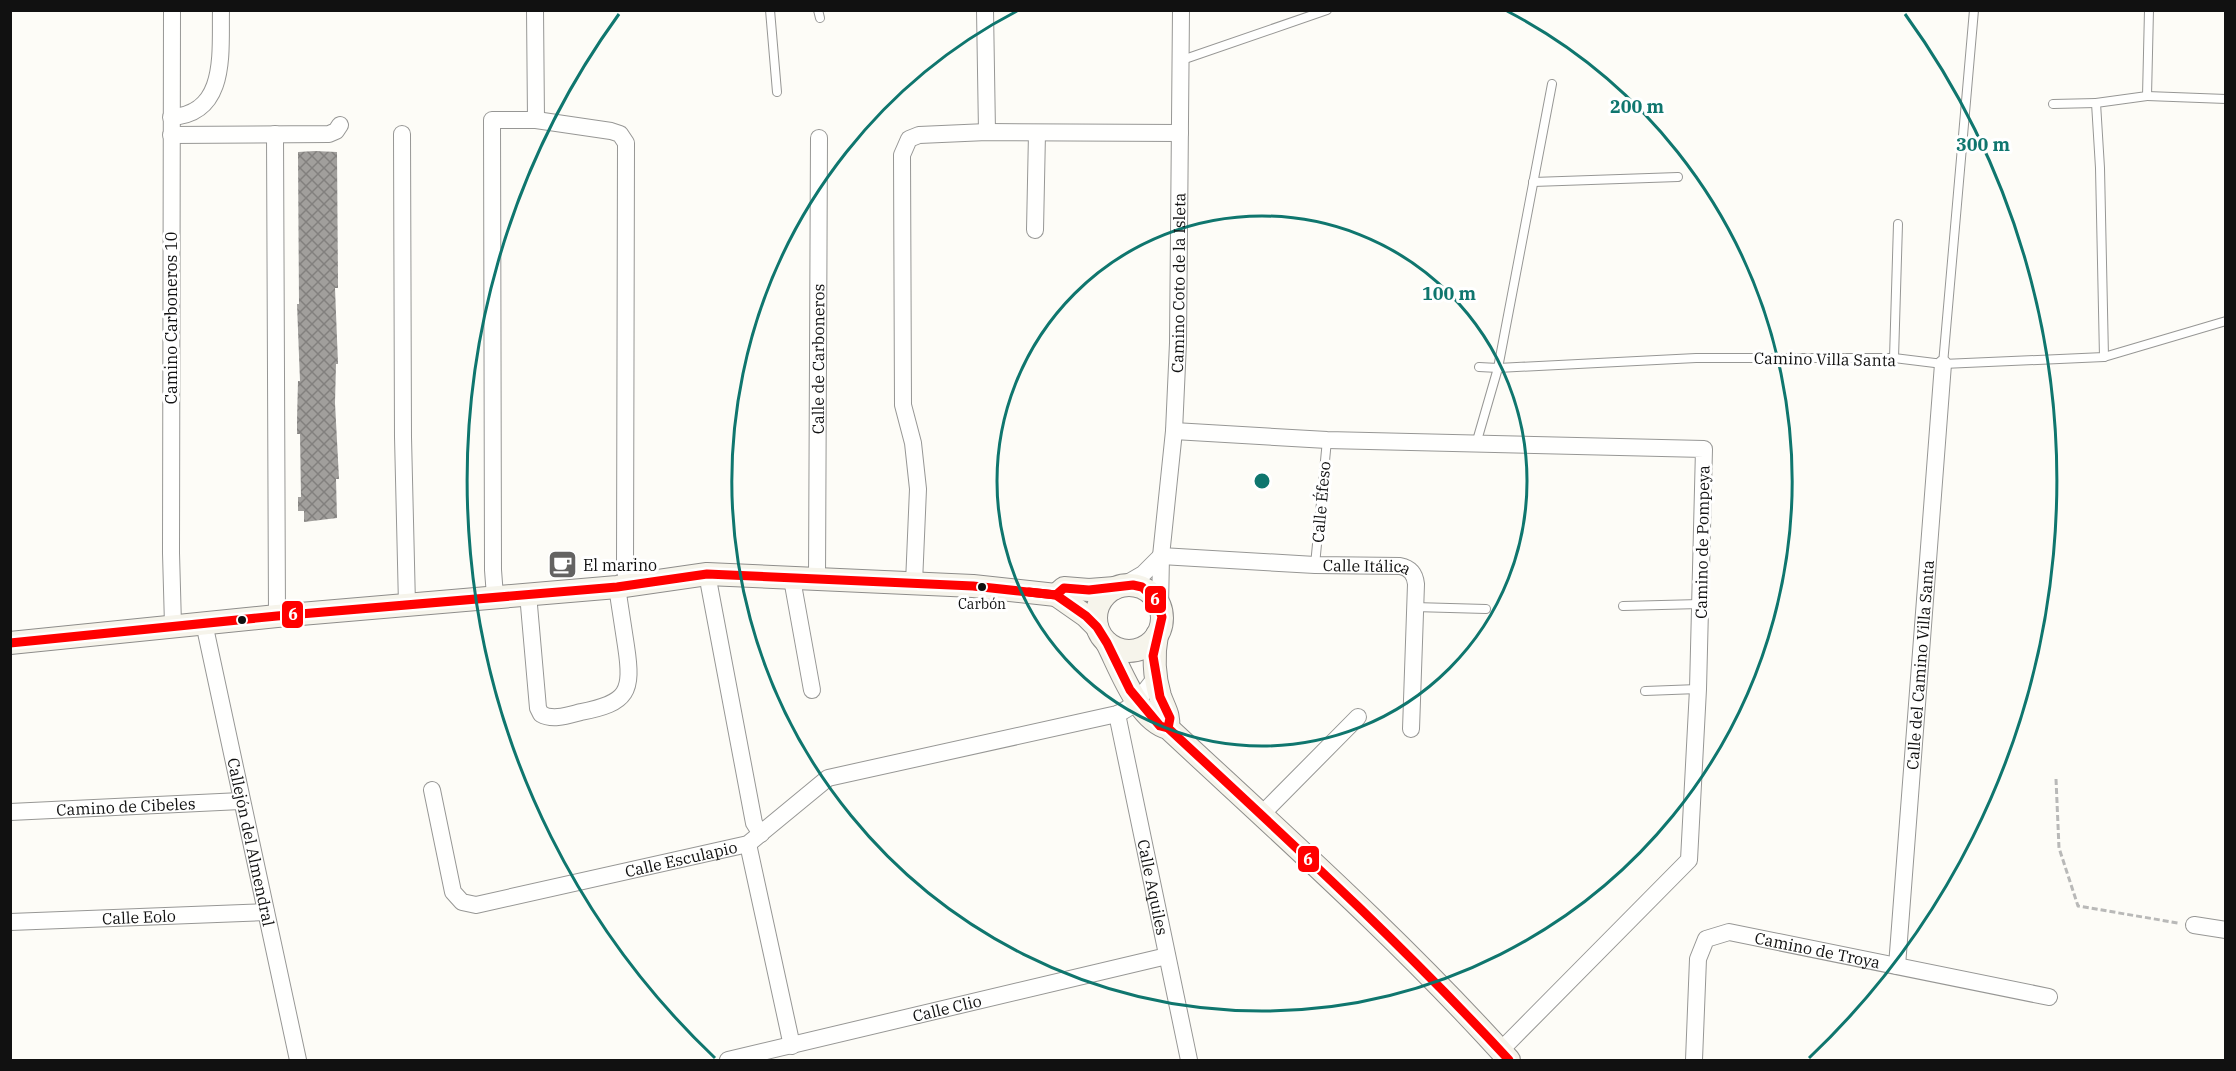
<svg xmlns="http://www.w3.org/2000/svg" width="2236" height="1071" font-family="'IBM Plex Serif',serif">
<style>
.building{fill:url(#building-cross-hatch)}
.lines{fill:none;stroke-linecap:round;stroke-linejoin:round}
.lane-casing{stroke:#979795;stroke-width:10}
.street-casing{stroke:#979795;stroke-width:18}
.secondary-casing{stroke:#8e8d8b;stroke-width:24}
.path{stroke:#b9b9b8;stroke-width:3;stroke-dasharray:6 3;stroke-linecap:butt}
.lane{stroke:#fffffe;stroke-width:8}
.street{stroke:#fffffe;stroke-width:16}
.secondary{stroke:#f6f4eb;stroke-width:22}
.bus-1-casing{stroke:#fff;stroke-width:14}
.bus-1{stroke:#f00;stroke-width:9}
.ring{fill:none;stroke:#0f766e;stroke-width:3}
.bus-dot{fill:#111;stroke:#fff;stroke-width:2}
.labels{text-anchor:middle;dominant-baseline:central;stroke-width:6;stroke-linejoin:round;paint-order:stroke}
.bus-label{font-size:14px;fill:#111;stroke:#fff}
.street-label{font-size:16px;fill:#111;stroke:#fff}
.poi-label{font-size:16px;fill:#111;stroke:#fff;text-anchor:start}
.centre{fill:#0f766e;stroke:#fff;stroke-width:3}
.ring-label{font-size:18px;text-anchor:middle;font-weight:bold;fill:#0f766e;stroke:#fff;stroke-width:6;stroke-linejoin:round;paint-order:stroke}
.line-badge{stroke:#fff;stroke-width:2}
.badge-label{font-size:16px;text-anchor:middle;font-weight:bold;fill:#fff}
</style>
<defs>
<pattern id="building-cross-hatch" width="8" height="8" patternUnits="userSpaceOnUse" patternTransform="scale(1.5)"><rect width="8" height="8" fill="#a19f9c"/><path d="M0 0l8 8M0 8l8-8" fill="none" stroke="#82807e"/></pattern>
</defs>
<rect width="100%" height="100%" fill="#fdfcf7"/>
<path class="building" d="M315 151 337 152 338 288H335L338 364H336L335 403 339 479H336L337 518 304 522V511H298V497H301L300 434H297V420L298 381H300L297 304H299L298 152Z"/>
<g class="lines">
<defs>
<g id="lane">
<path d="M770 10 777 92"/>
<path d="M818 10 820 18"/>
<path d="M1182 60 1327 10"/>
<path d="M2147 96 2226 99"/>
<path d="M2053 104 2096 103"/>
<path d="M1533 182 1678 177"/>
<path d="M2104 357 2100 168 2096 103 2147 96 2149 10"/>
<path d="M1894 358 1898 224"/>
<path d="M1943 364 1974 10"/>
<path d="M1479 367 1498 368 1552 84"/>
<path d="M1476 444 1498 368 1696 358H1894L1943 364 2104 357 2226 321"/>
<path d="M1315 565 1327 440"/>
<path d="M1623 606 1700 604"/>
<path d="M1414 607 1486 609"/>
<path d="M1645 691 1698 689"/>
</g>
<g id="street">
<path d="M172 10 171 553 173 625"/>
<path d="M535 10 536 120"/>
<path d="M985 10 987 132"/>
<path d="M171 117C228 114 220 52 221 10"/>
<path d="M275 134 277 616"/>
<path d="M402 134 403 437 407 605"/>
<path d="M171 135 329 134 336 131 340 125"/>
<path d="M1035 230 1037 133"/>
<path d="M1174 431 1327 440 1704 449 1698 689 1689 860 1500 1051"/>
<path id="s1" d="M1161 556 1315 565 1400 566C1410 568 1415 574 1416 584L1411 729"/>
<path d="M707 574 754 823 761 834"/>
<path d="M792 579 812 690"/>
<path id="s2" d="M817 579 819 138"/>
<path d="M914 583 918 489 913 443 903 405 902 155 909 139 919 135 987 132 1180 133"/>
<path d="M1124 585 1143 574 1161 556"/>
<path d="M528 594 538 708 541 714C553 721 569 715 581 712 628 703 633 692 626 646 623 626 620 607 617 587"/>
<path d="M495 596 493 570 492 120H536L611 131 620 134 626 143 625 571 629 585"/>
<path id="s3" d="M1160 608 1161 556 1174 431 1178 343 1181 10"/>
<path id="s4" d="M204 623 298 1060"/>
<path id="s5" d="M1117 714 1189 1060"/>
<path id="s6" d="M432 790 453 892 462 902 476 905 748 844 828 778 1117 714C1135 707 1145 691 1156 677"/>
<path id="s7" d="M10 812 241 801"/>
<path d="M1262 814 1358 717"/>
<path d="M748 844 792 1046"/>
<path id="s8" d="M10 922 266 912"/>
<path d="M2194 925 2226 930"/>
<path id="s9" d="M1897 966 1943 364"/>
<path id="s10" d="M728 1060 1167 956"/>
<path id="s11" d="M1694 1060 1698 959 1706 939 1729 932 2049 997"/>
</g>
<g id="secondary">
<circle cx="1129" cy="618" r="33"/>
<path d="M1056 595 1064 588 1089 590 1115 588"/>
<path d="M1157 635C1153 656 1154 676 1160 696 1164 708 1170 715 1168 728"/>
<path d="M10 643 277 616 617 587 707 574 973 586 1056 595 1086 616 1097 627"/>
<path d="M1107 643C1120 668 1138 720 1168 728 1284 836 1403 942 1509 1060"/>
</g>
</defs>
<use href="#lane" class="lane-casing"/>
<use href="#street" class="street-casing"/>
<use href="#secondary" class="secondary-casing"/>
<path class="path" d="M2056 779 2059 848 2078 906 2178 923"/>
<use href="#lane" class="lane"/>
<use href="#street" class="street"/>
<use href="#secondary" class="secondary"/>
<defs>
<g id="bus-1">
<path d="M1029 592 1056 595 1064 588 1089 590 1133 585 1142 587 1156 600 1162 617 1153 656 1160 697 1170 718 1168 728"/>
<path d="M10 643 277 616 617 587 707 574 973 586 1056 595 1086 616 1097 627 1107 643 1130 690 1160 726 1168 728C1284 836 1401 943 1509 1060"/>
</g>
</defs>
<use href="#bus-1" class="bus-1-casing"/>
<use href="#bus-1" class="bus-1"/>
</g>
<g class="ring">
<circle cx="1262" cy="481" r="265"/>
<path d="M1507 11A530 530 0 1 1 1017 11"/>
<path d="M715 1058A795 795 0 0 1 619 14M1905 14A795 795 0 0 1 1809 1058"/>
</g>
<defs>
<symbol id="cafe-square" viewBox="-11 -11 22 22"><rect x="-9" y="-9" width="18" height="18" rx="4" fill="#646362" stroke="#fff"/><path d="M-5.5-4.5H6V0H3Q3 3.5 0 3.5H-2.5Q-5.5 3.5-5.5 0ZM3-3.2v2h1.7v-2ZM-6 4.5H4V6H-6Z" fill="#fff"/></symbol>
</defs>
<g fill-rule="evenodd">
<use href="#cafe-square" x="546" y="548" width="33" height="33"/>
</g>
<g class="bus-dot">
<circle cx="982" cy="587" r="5"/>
<circle cx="242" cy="620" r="5"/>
</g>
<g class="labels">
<g class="bus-label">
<text x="982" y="604">Carbón</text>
</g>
<g class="street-label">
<text stroke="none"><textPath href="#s3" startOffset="326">Camino Coto de la Isleta</textPath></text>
<text transform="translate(171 318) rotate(-90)">Camino Carboneros 10</text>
<text stroke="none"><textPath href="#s2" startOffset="220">Calle de Carboneros</textPath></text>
<text transform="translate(1825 359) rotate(1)">Camino Villa Santa</text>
<text transform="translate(1321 502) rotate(-85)">Calle Éfeso</text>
<text transform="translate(1702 542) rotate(-89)">Camino de Pompeya</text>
<text stroke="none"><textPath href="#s1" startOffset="206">Calle Itálica</textPath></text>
<text stroke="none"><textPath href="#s9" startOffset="302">Calle del Camino Villa Santa</textPath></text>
<text stroke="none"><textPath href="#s7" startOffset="116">Camino de Cibeles</textPath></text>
<text stroke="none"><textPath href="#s4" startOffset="224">Callejón del Almendral</textPath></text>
<text stroke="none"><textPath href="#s6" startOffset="342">Calle Esculapio</textPath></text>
<text stroke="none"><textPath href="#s5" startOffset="177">Calle Aquiles</textPath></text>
<text stroke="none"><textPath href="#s8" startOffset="129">Calle Eolo</textPath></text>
<text stroke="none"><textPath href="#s11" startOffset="237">Camino de Troya</textPath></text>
<text stroke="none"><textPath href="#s10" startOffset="225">Calle Clio</textPath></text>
</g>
<g class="poi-label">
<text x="583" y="565">El marino</text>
</g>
</g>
<circle cx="1262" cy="481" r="9" class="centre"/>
<g class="ring-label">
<text x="1637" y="113">200 m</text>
<text x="1983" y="151">300 m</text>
<text x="1449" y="300">100 m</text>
</g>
<g class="line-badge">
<rect x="1144" y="585" width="23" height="29" rx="6" fill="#f00"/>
<rect x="281" y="600" width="23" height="29" rx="6" fill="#f00"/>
<rect x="1297" y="845" width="23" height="28" rx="6" fill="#f00"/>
</g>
<g class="badge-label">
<text x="1155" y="605">6</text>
<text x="293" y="620">6</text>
<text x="1308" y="865">6</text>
</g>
<rect width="2236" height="1071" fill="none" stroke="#111111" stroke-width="24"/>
</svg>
